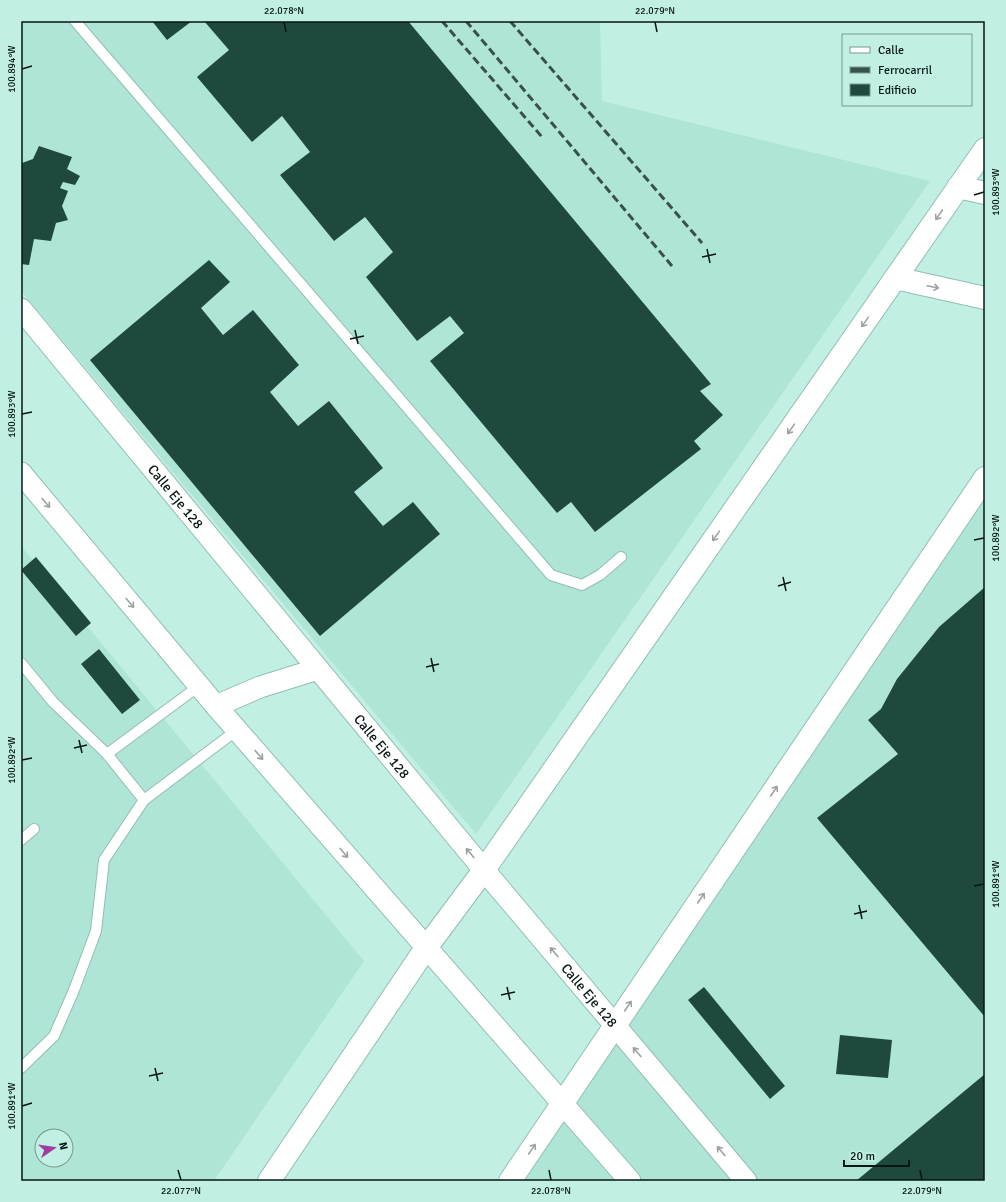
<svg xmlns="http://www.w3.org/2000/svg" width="1006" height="1202" font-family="Signika,sans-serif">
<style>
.built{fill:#afe5d7;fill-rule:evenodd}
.building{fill:#1f483f}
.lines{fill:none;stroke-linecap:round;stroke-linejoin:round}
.lane-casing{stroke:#92beb3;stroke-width:12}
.street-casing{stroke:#92beb3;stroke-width:23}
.secondary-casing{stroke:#92beb3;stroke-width:24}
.lane{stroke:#fff;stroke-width:10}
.street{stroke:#fff;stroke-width:21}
.secondary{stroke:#fff;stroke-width:22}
.rail{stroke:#38514b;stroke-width:3;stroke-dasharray:8 4;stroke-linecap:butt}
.oneway{stroke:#9ba2a1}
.ticks{fill:none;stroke:#061713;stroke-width:1.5}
.labels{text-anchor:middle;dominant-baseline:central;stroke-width:4;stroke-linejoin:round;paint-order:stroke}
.street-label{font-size:14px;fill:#061713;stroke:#c2efe4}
.neatline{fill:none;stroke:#061713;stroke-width:1.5}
.ticks-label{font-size:10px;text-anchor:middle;fill:#061713}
</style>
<rect width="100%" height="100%" fill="#c2efe4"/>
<g class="built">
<path d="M21 21H600L602 101 930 181 476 834 21 291Z"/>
<path d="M985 475V1181H500Z"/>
<path d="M21 546 364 961 214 1181H21ZM42 1136H66V1160H42Z"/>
</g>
<g class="building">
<path d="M152 21H192L167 40Z"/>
<path d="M204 21H408L711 384 700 391 723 415 694 441 701 449 595 532 571 502 557 513 430 361 464 333 450 316 417 341 366 277 393 252 365 217 334 241 280 175 310 152 282 116 252 142 197 77 229 50Z"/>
<path d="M39 146 72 157 67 169 80 176 75 185 63 182 60 188 68 191 62 206 68 220 56 223 51 241 34 239 29 265 21 264V165L22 163 33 159Z"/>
<path d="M209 260 230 282 201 308 223 335 253 310 299 365 270 392 298 426 329 401 383 468 354 492 383 526 413 502 440 534 320 636 90 360Z"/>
<path d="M36 557 91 623 76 636 21 570Z"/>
<path d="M985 587V1017L817 818 898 754 868 720 881 709 897 679 939 627Z"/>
<path d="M99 649 140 700 122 714 81 664Z"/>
<path d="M704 987 785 1086 770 1099 688 1000Z"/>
<path d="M840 1035 892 1040 888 1078 836 1074Z"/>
<path d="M985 1074V1181H856Z"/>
</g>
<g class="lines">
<defs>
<g id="lane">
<path d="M75 21 551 575 582 585 600 575 621 557"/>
<path d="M21 663 53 702 107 754 144 800 104 860 96 931 74 990 54 1036 21 1068"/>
<path d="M107 754 199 686"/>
<path d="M144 800 237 730"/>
<path d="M21 840 34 829"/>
</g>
<g id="street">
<path id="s1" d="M21 309 484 870 746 1181"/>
<path d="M21 473 216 706 630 1181"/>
<path d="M216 706 260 687 318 669"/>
</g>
<g id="secondary">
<path d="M958 187 985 193"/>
<path d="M895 278 985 298"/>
<path d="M269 1181 426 948 484 870 985 149"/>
<path d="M510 1181 985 478"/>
</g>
</defs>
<use href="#lane" class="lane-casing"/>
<use href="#street" class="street-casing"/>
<use href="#secondary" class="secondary-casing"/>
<use href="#lane" class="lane"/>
<use href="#street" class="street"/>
<use href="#secondary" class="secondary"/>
<g class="rail">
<path d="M442 21 542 137"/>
<path d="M466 21 672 266"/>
<path d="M510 21 702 243"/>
</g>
</g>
<defs><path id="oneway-shaft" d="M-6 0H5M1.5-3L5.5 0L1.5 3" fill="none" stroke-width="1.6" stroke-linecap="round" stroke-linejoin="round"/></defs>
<g class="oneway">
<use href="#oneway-shaft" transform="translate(939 215) rotate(124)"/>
<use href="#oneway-shaft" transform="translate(933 287) rotate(12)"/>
<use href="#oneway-shaft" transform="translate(865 322) rotate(125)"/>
<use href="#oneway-shaft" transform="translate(791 429) rotate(125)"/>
<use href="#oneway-shaft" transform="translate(46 503) rotate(50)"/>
<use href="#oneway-shaft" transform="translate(716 536) rotate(125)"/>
<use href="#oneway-shaft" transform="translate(130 603) rotate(50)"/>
<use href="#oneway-shaft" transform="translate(259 755) rotate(49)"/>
<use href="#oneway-shaft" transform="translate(774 791) rotate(-56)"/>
<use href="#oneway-shaft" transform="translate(344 853) rotate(49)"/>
<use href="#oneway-shaft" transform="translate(470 853) rotate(-130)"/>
<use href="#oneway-shaft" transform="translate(701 898) rotate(-56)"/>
<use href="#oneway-shaft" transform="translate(554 952) rotate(-130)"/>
<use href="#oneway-shaft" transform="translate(628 1006) rotate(-56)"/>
<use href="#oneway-shaft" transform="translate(637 1052) rotate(-130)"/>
<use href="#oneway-shaft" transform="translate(532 1149) rotate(-56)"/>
<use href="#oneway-shaft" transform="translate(721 1151) rotate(-130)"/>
</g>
<path class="ticks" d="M284 22 286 32M655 22 657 32M22 69 32 66M974 195 984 192M707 249 710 263M702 257 716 254M355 330 358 344M350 339 364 336M22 414 32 412M974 540 984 538M783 577 786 591M778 586 791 582M431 658 434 672M426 667 439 664M79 740 82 753M74 748 87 745M22 760 32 758M974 886 984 884M859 905 862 919M854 914 867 911M507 987 510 1000M501 995 515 992M155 1068 158 1081M149 1076 163 1073M22 1106 32 1103M178 1170 181 1180M549 1170 551 1180M920 1170 922 1180"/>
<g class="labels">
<g class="street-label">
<text stroke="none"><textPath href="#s1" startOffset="243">Calle Eje 128</textPath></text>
<text stroke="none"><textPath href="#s1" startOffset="567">Calle Eje 128</textPath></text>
<text stroke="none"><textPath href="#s1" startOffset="891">Calle Eje 128</textPath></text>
</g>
</g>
<rect width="1006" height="1202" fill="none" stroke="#c2efe4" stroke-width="44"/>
<rect x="842" y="34" width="130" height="72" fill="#c2efe4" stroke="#779990"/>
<rect x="850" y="47" width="20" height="6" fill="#ffffff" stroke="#779990"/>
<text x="878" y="54" font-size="12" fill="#061713">Calle</text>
<rect x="850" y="67" width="20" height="6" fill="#38514b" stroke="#779990"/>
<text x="878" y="74" font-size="12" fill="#061713">Ferrocarril</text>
<rect x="850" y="84" width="20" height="12" fill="#1f483f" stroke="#779990"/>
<text x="878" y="94" font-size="12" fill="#061713">Edificio</text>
<g transform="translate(54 1148) rotate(77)"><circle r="19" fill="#c2efe4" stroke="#779990"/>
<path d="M0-3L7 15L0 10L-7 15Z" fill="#a03ca1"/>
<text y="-6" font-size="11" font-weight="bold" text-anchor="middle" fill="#061713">N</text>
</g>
<path d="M844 1160v6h65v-6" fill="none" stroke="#061713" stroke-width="2"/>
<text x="850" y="1160" font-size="12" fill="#061713" stroke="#c2efe4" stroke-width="3" paint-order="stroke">20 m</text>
<rect x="22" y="22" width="962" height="1158" class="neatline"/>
<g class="ticks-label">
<text x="284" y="14">22.078°N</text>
<text x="655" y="14">22.079°N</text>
<text transform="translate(11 69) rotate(-90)" y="4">100.894°W</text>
<text transform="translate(995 192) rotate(-90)" y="4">100.893°W</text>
<text transform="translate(11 414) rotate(-90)" y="4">100.893°W</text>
<text transform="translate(995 538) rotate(-90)" y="4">100.892°W</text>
<text transform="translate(11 760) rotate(-90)" y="4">100.892°W</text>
<text transform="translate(995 884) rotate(-90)" y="4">100.891°W</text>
<text transform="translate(11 1106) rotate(-90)" y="4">100.891°W</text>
<text x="181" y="1194">22.077°N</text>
<text x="551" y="1194">22.078°N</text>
<text x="922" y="1194">22.079°N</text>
</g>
</svg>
